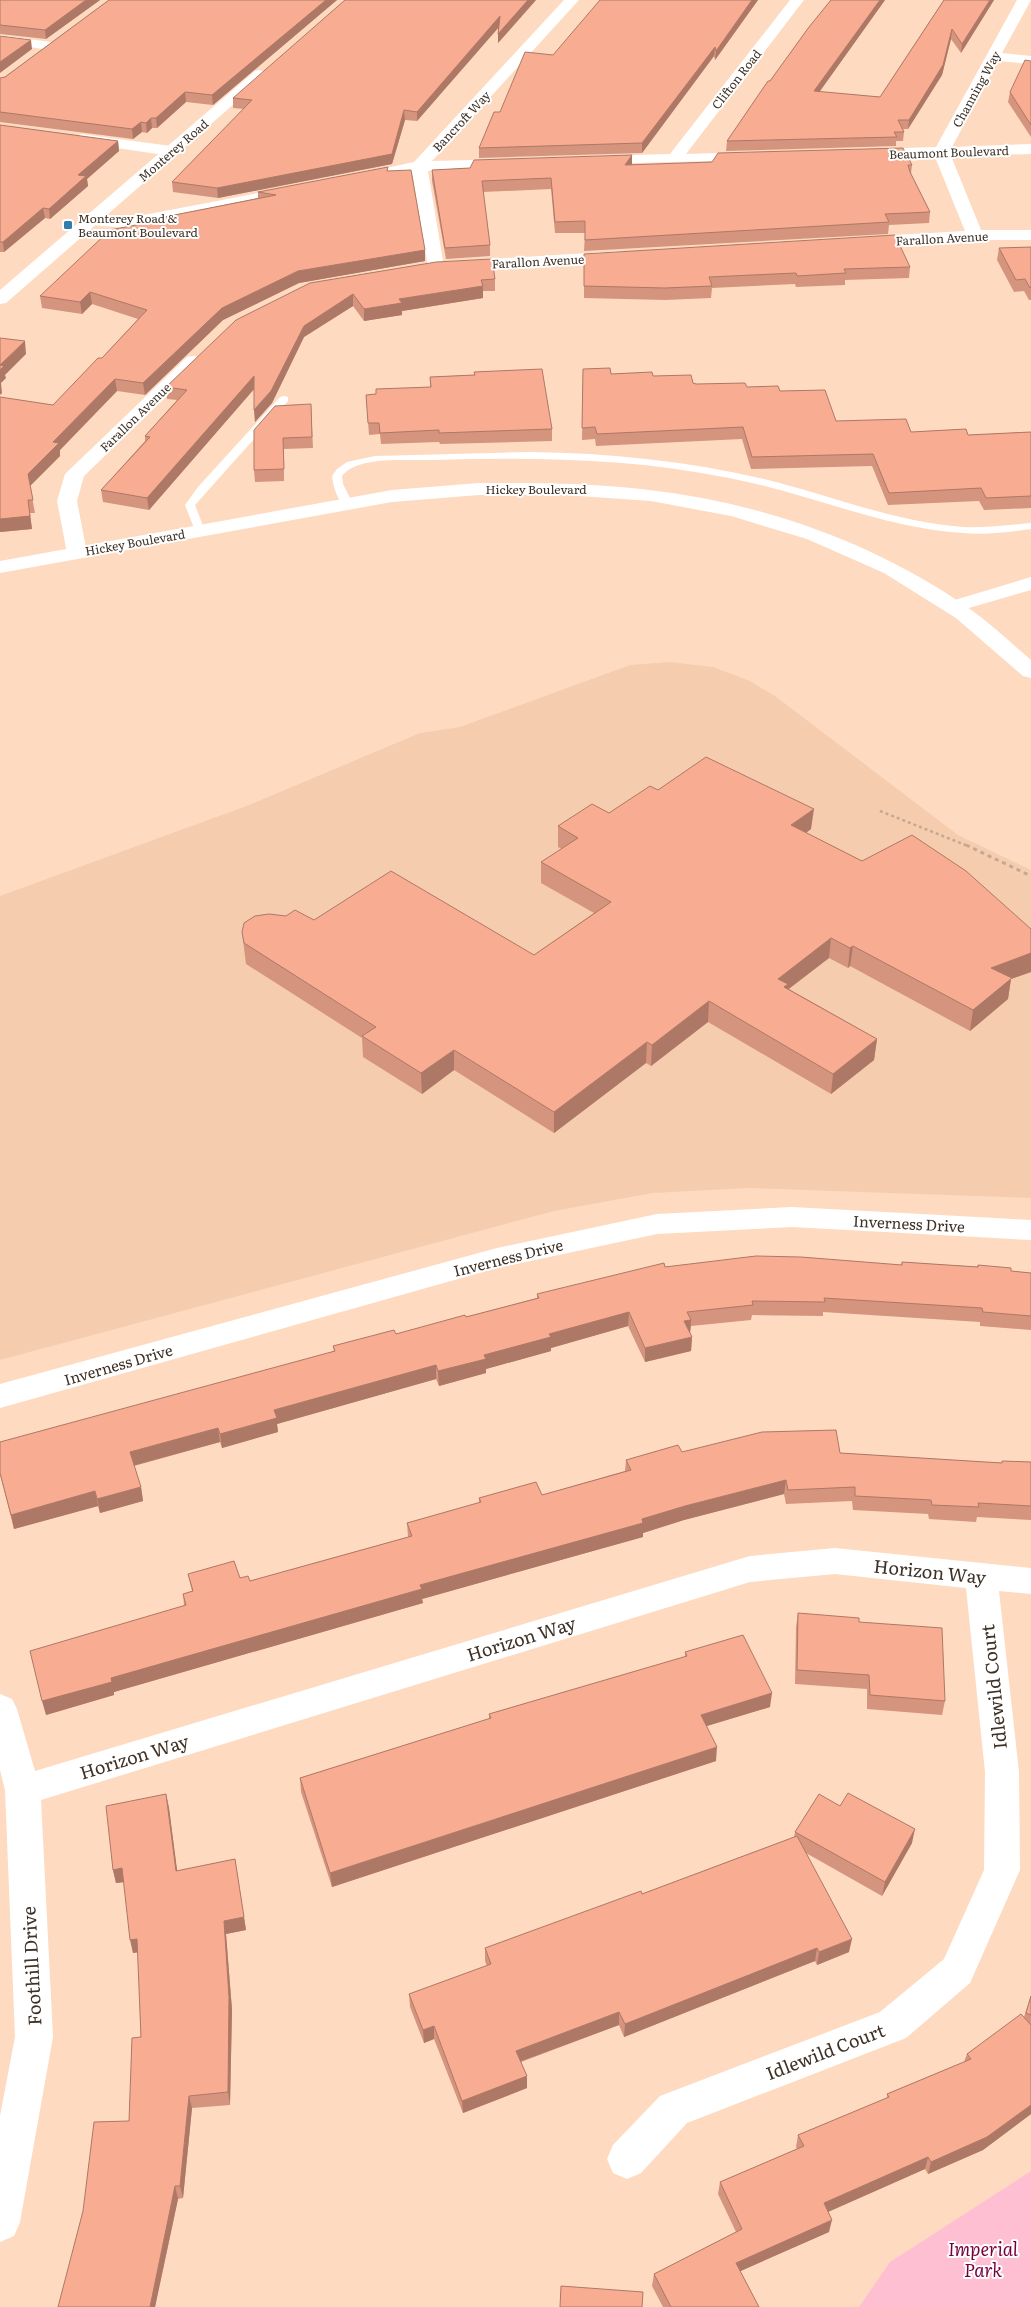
<svg xmlns="http://www.w3.org/2000/svg" width="1031" height="2307" font-family="Literata,serif">
<style>
.built{fill:#f5cdae}
.green{fill:#ffbfd2}
.lines{fill:none;stroke-linecap:round;stroke-linejoin:round}
.path-far1{stroke:#c4a892;stroke-width:2.5;stroke-dasharray:3 3;stroke-linecap:butt}
.path{stroke:#c4a892;stroke-width:3;stroke-dasharray:4 4;stroke-linecap:butt}
.service{fill:#fff;fill-rule:evenodd}
.minor{fill:#fff;fill-rule:evenodd}
.tertiary{fill:#fff;fill-rule:evenodd}
.secondary{fill:#fff;fill-rule:evenodd}
.wall{fill:#d5947e}
.shaded-wall{fill:#ae7866}
.building{fill:#f8ac92;stroke:#ae7866}
.poi-dot{fill:#2e7fb0;stroke:#fff;stroke-width:2}
.labels{text-anchor:middle;dominant-baseline:central;stroke-width:4;stroke-linejoin:round;paint-order:stroke}
.far-street-label{font-size:12px;fill:#3e3126;stroke:#fff}
.far-poi-label{font-size:12px;fill:#3e3126;stroke:#fff;text-anchor:start}
.street-label{font-size:15px;fill:#3e3126;stroke:#fff}
.near-street-label{font-size:18px;fill:#3e3126;stroke:#fff}
.near-park-label{font-size:18px;font-style:italic;fill:#76003c;stroke:#fff}
</style>
<rect width="100%" height="100%" fill="#fedbc0"/>
<path class="built" d="M670 662 713 667 750 681 775 696 958 835 1031 870V1198L749 1188 653 1193 554 1211 0 1360V896L249 805 420 733 460 727 630 665Z"/>
<path class="green" d="M1031 2171V2307H859L890 2262Z"/>
<g class="lines">
<path class="path-far1" d="M880 811 968 846"/>
<path class="path" d="M966 845 1031 876"/>
<g class="service">
<path d="M284 396 288 397V401L195 505 205 531 204 533H196L185 505 198 487 280 397Z"/>
<path d="M530 452C609 453 687 461 764 479 830 495 894 522 963 527 986 528 1008 525 1031 523V529C1008 532 986 535 963 533 883 528 808 493 729 478 631 458 532 457 432 460 408 461 358 455 342 476L343 484 353 504 348 507C338 504 333 486 332 476L337 469 347 462 375 456Z"/>
</g>
<g class="minor">
<path d="M564 0H579L432 161 510 159 516 161 518 164 516 167 510 169 428 171 444 267 442 271H430L428 267 412 172 364 182 358 180 356 177 358 174 414 162Z"/>
<path d="M790 0H804L686 154 752 152 758 154 760 157 758 160 589 164 587 161 589 158 595 156 670 154Z"/>
<path d="M1017 0H1031L1002 53 1031 56V64L998 61 952 147 1031 144V154L951 156 981 230H1031V240H975L860 247 854 246 852 242 854 238 860 237 965 231 935 157 868 159 862 157 860 154 862 151 868 149 936 147Z"/>
<path d="M0 35 50 42 57 46 50 50 0 43Z"/>
<path d="M81 134 171 146 177 148 179 151 177 154 171 156 76 142 73 139 76 136Z"/>
<path d="M295 186 301 188 303 191 301 194 128 228 92 225 86 223 84 220 86 217 92 215 128 218Z"/>
<path d="M623 251 629 252 631 256 629 260 456 271 450 270 448 266 450 262 456 261Z"/>
<path d="M193 356 199 357 202 361 199 365 84 476 77 501 87 553 84 557 77 559 70 557 67 553 57 501 65 474 187 357Z"/>
<path d="M1031 577V590L955 612 948 610 945 606 948 602Z"/>
<path d="M835 1548 1031 1568V1594L999 1591 1019 1772 1020 1870 970 1983 906 2038 687 2123 641 2173 627 2179 613 2173 607 2159 613 2145 660 2096 880 2012 944 1959 984 1870 985 1772 966 1588 835 1574 750 1582 41 1800 53 2037 20 2222 14 2236 0 2242V2116L15 2037 5 1790 0 1770V1694L12 1699 17 1709 35 1771 750 1556Z"/>
</g>
<path class="tertiary" d="M792 1207 1031 1220V1240L792 1227 657 1234 497 1268 0 1408V1384L497 1248 657 1214Z"/>
<g class="secondary">
<path d="M260 70 267 74 265 77 6 303 0 304V290L255 71Z"/>
<path d="M479 483C536 483 593 483 649 490 763 503 876 543 970 609 991 624 1011 643 1031 660V678L1023 676 956 618 884 573 807 539 731 516 651 501 565 495H479L392 502 0 573V561L392 490Z"/>
</g>
</g>
<g class="wall">
<path d="M0 0H100L46 39 0 34Z"/>
<path d="M109 0H337L213 105 186 102 157 128H152L147 133 142 132 133 139 0 122V78L5 77Z"/>
<path d="M536 0 498 43V27L417 121 405 120 392 164 218 198 173 192 172 182 244 109 233 108V98Z"/>
<path d="M758 0 715 60 714 56 642 153 479 158V148L500 112 553 55Z"/>
<path d="M831 0H885L819 92 880 97 944 0H994L961 53 951 39 942 75 908 129H903L904 132 903 141H896V146L726 151 727 141 770 81Z"/>
<path d="M1031 61V137L1008 102 1010 92Z"/>
<path d="M0 125 118 141 119 151 87 179 88 186 50 219 45 218 4 252H0Z"/>
<path d="M632 155V165H912L911 174 930 212 929 223 889 225 888 234 584 251 585 233H555L551 189 483 192 490 245V256L446 259 432 181V170L470 168Z"/>
<path d="M388 171 425 250V261L299 283 223 320 145 395 117 391 60 450V456L30 486 35 513H30L32 529 0 532 53 405 102 358 138 319 92 304 82 314 42 308 40 296 154 221V219L258 198V192Z"/>
<path d="M1031 247V300H1029L1024 291 1014 292 997 260 999 248Z"/>
<path d="M584 254 910 267 909 278 845 280V285L796 287 795 284 712 288 711 298 665 300 584 298Z"/>
<path d="M495 279V291H483V298L402 311V315L364 321 353 306 304 337 272 403 255 422 254 389 149 510 103 502 101 490 145 441V436L177 400 167 399 166 387 310 283Z"/>
<path d="M583 369 611 374 653 376 693 383 696 384 747 387 780 391 836 421 911 432 968 435 1031 432V508L984 510 979 501 888 505 872 466 751 469 742 439 596 446 595 439 582 440Z"/>
<path d="M474 372 552 429V441L440 444 439 442 381 444 380 434 369 435 366 395 376 394 430 387V377L474 375Z"/>
<path d="M311 404 313 448 284 449V481L255 482 254 470Z"/>
<path d="M658 790 811 829 806 833 862 861 1031 929V972L1011 979 1008 999 970 1031 850 966 848 968 829 958 789 989 877 1039 874 1060 831 1094 708 1022 651 1066 646 1063 554 1133 454 1070 422 1094 363 1057 362 1038 246 964 242 932 314 920 534 955 594 913 541 883V862L562 849 558 847V826L609 813Z"/>
<path d="M902 1262 977 1267 978 1265 1011 1271 1031 1273V1330L980 1326V1322L823 1312V1316L752 1315 751 1320 691 1326 690 1333 692 1337 691 1351 645 1362 628 1326 551 1348V1351L486 1369V1373L439 1386 436 1379 277 1424 278 1432 222 1448 220 1442 134 1466 141 1487 143 1501 100 1513 98 1506 14 1529 0 1474 334 1351 333 1346 396 1334 466 1317 537 1298V1294L665 1267 901 1265Z"/>
<path d="M682 1452 840 1453 1002 1463V1461L1031 1462V1520L977 1517 976 1522 929 1519 928 1514 853 1510 852 1501 786 1504 784 1494 684 1520 643 1533V1537L422 1599 423 1603 114 1692V1695L46 1715 184 1605 183 1594 192 1591 188 1574 240 1578 250 1581 408 1537 407 1523 479 1503V1498L542 1495 625 1471 626 1460Z"/>
<path d="M798 1613 859 1622 945 1701 942 1715 867 1709V1689L795 1684 796 1627Z"/>
<path d="M685 1652 770 1707 707 1726 716 1761 332 1887 301 1792 300 1778 489 1719V1714L685 1657Z"/>
<path d="M166 1794 169 1808 177 1871 235 1859 246 1930 226 1934 232 2010 230 2105 192 2108 183 2198 178 2199 155 2307H58L129 2121 141 2037 138 1952 133 1953 124 1882 116 1883 113 1870Z"/>
<path d="M840 1806 912 1843 882 1896 806 1853 849 1952 817 1965 815 1961 624 2037 619 2025 521 2062 527 2076V2088L463 2113 434 2039 424 2043 410 2007 409 1994 487 1966 485 1961V1948L642 1894 794 1837 795 1832Z"/>
<path d="M1031 1995V2114L983 2150 928 2174 925 2169 828 2212 829 2232 740 2271 759 2307H663L652 2286 654 2274 736 2232 718 2194 720 2182 797 2149 796 2147 798 2135 887 2098V2094L964 2062 967 2054 1024 2017Z"/>
</g>
<g class="shaded-wall">
<path d="M86 0H100L46 39 45 30Z"/>
<path d="M326 0H337L213 105 212 95Z"/>
<path d="M528 0H536L498 43V34Z"/>
<path d="M752 0H758L715 60 716 51Z"/>
<path d="M880 0H885L813 101 814 91Z"/>
<path d="M990 0H994L961 53 962 44Z"/>
<path d="M500 16V26L417 121V112Z"/>
<path d="M952 29 951 39 942 75 908 129 909 120Z"/>
<path d="M31 40 32 49 0 73V62Z"/>
<path d="M715 47 714 56 642 153V143Z"/>
<path d="M185 92 186 102 157 128 156 118Z"/>
<path d="M404 110 405 120 392 164 218 198 217 188Z"/>
<path d="M151 118 152 128 147 133 146 123Z"/>
<path d="M141 122 142 132 133 139 132 129Z"/>
<path d="M118 141 119 151 87 179 88 186 50 219 49 209 78 175Z"/>
<path d="M632 155V166L625 165Z"/>
<path d="M43 208 45 218 4 252 3 242Z"/>
<path d="M425 250V261L299 283 223 320 145 395 143 383 222 308 298 271Z"/>
<path d="M483 286V298L402 311V315L364 321V309L399 299Z"/>
<path d="M90 292 92 304 82 314 80 302Z"/>
<path d="M353 294V306L304 337 272 403 255 422 254 410 304 326Z"/>
<path d="M25 341 26 354 5 375 6 378 1 383 2 393 0 395V365Z"/>
<path d="M254 376 255 388 149 510 147 498Z"/>
<path d="M115 379 117 391 60 450V456L30 486 28 474 53 442Z"/>
<path d="M28 500 32 529 0 532V519Z"/>
<path d="M814 809 811 829 789 845 791 825Z"/>
<path d="M831 938 829 958 787 990 778 979Z"/>
<path d="M853 946 850 966 848 968 850 948Z"/>
<path d="M1031 953V972L1011 979 1008 999 970 1031 973 1010 991 968Z"/>
<path d="M709 1001 708 1022 651 1066 652 1045Z"/>
<path d="M877 1039 874 1060 831 1094 833 1074Z"/>
<path d="M647 1042 646 1063 554 1133V1112Z"/>
<path d="M454 1050V1070L422 1094 421 1073Z"/>
<path d="M629 1312 628 1326 551 1348V1351L486 1369V1373L439 1386 438 1371 484 1355 549 1334Z"/>
<path d="M691 1320 690 1334 684 1321Z"/>
<path d="M692 1337 691 1351 645 1362V1348Z"/>
<path d="M436 1365V1379L277 1424 278 1432 222 1448 220 1434 274 1410Z"/>
<path d="M218 1428 220 1442 132 1466 130 1452Z"/>
<path d="M786 1480 784 1494 684 1520 643 1533V1537L422 1599 423 1603 114 1692V1695L46 1715 42 1701 111 1678 685 1506Z"/>
<path d="M141 1487 143 1501 100 1513 97 1499Z"/>
<path d="M95 1491 98 1506 14 1529 11 1515Z"/>
<path d="M772 1693 770 1707 700 1728 701 1715Z"/>
<path d="M717 1747 716 1761 332 1887 330 1873Z"/>
<path d="M166 1794 169 1808 179 1885 176 1871Z"/>
<path d="M915 1829 912 1843 882 1896 885 1882Z"/>
<path d="M122 1868 125 1882 116 1883 113 1870Z"/>
<path d="M244 1917 246 1930 226 1934 232 2010 230 2105 228 2092 224 1921Z"/>
<path d="M137 1939 140 1952 133 1953 130 1940Z"/>
<path d="M852 1939 849 1952 817 1965 819 1952Z"/>
<path d="M817 1948 815 1961 624 2037 625 2024Z"/>
<path d="M619 2012V2025L516 2063V2051Z"/>
<path d="M434 2026V2039L424 2043 423 2030Z"/>
<path d="M527 2076V2088L463 2113 462 2101Z"/>
<path d="M189 2096 192 2108 183 2198 180 2186Z"/>
<path d="M1031 2105V2114L983 2150 928 2174 931 2162Z"/>
<path d="M928 2157 925 2169 821 2215 824 2203Z"/>
<path d="M175 2186 178 2199 155 2307H150Z"/>
<path d="M832 2220 829 2232 734 2274 736 2263Z"/>
</g>
<g class="building">
<path d="M0 0H86L45 30 0 25Z"/>
<path d="M109 0H326L212 95 185 92 156 118H151L146 123 141 122 132 129 0 112V78L5 77Z"/>
<path d="M345 0H528L498 34 500 16 417 112 404 110 392 154 217 188 172 182 252 100 233 98Z"/>
<path d="M600 0H752L716 51 715 47 642 143 479 148 494 112H500L525 52 553 55Z"/>
<path d="M831 0H880L814 91 880 97 944 0H990L962 44 952 29 943 65 909 120H898L904 132H894L897 137 727 141 768 81H770L809 27Z"/>
<path d="M0 36 31 40 0 62Z"/>
<path d="M1025 60 1031 61V125L1010 92Z"/>
<path d="M0 125 118 141 78 175 86 176 49 209 43 208 3 242H0Z"/>
<path d="M903 148 912 165H908L910 172 930 212 885 214 889 222 585 240V221L555 222 551 178 482 181 490 245 445 248 432 170 470 168 474 160 632 155 625 165 712 162 718 153Z"/>
<path d="M388 167 387 171 411 170 425 250 298 271 222 308 143 383 115 379 53 442 59 443 28 474 33 500H28L30 516 0 519V397L53 405 98 358H102L147 310 90 292 80 302 40 296 110 230 156 221 154 219 276 195 258 192Z"/>
<path d="M895 235 910 267 844 269 846 273 797 276 796 273 709 277 712 286 665 288 584 286V254Z"/>
<path d="M1031 247V287L1030 288 1025 279 1016 280 999 248Z"/>
<path d="M492 259 495 279 481 280 483 286 399 299 402 303 364 309 353 294 304 326 271 391 254 410V376L147 498 101 490 150 437 145 436 187 390 166 387 236 320 310 283 436 262Z"/>
<path d="M0 338 25 341 0 365 4 366 0 370Z"/>
<path d="M610 368 611 374 652 372 653 376 691 375 693 383 696 384 745 383 747 387 778 386 780 391 825 390 836 421 906 419 911 432 966 429 968 435 1031 432V496L986 498 981 488 889 493 873 454 752 457 743 427 597 434 595 427 582 428 583 369Z"/>
<path d="M542 369 552 429 439 433V430L380 433 379 423H368L366 395 376 394V389L431 387 430 377 475 375 474 372Z"/>
<path d="M311 404 312 437 283 438 284 469 254 470V430L275 406Z"/>
<path d="M706 757 814 809 791 825 862 861 912 835 966 871 1031 929V953L991 968 1012 978 973 1010 853 946 850 948 831 938 778 979 788 984 784 987 877 1039 833 1074 709 1001 652 1045 647 1042 554 1112 454 1050 421 1073 362 1036 376 1027 244 943 242 932 244 923 255 916 269 914 286 916 295 910 314 920 391 871 534 955 611 902 541 862 578 838 558 826 592 804 609 813 650 786 658 790Z"/>
<path d="M756 1256 801 1257 902 1265V1262L978 1267V1265L1011 1268V1271L1031 1273V1316L983 1312 982 1308 824 1298 825 1302 752 1301 753 1305 687 1312 691 1320 684 1321 692 1337 645 1348 629 1312 549 1334 551 1337 484 1355 486 1359 438 1371 436 1365 274 1410 277 1418 220 1434 218 1428 130 1452 141 1487 97 1499 95 1491 11 1515 0 1473V1442L335 1351 333 1346 394 1330 396 1334 465 1315 466 1317 539 1298 537 1294 664 1263 665 1267Z"/>
<path d="M836 1430 840 1453 1002 1463V1461L1031 1462V1506L978 1503 979 1507 932 1505 931 1500 855 1496V1487L788 1490 786 1480 685 1506 642 1519 643 1523 420 1585 422 1589 111 1678 112 1682 42 1701 30 1651 186 1605 183 1594 193 1591 188 1574 234 1561 240 1578 248 1576 250 1581 412 1536 407 1523 481 1502 479 1498 536 1482 542 1495 631 1470 626 1460 678 1445 682 1452 762 1432Z"/>
<path d="M798 1613 859 1618V1622L942 1628 945 1701 870 1695 869 1675 797 1670Z"/>
<path d="M743 1635 772 1693 701 1715 717 1747 330 1873 300 1778 491 1718 489 1714 687 1656 685 1652Z"/>
<path d="M848 1793 915 1829 885 1882 795 1832 819 1794 840 1806Z"/>
<path d="M166 1794 176 1871 235 1859 244 1917 224 1921 229 1997 228 2092 189 2096 180 2186H175L150 2307H58L83 2211 94 2122 129 2121 132 2038 141 2037 137 1939 130 1940 122 1868 113 1870 106 1806Z"/>
<path d="M797 1836 852 1939 819 1952 817 1948 625 2024 619 2012 516 2051 527 2076 462 2101 434 2026 423 2030 409 1994 491 1964 485 1948 641 1891 642 1894Z"/>
<path d="M1031 1996V2015L1026 2013Z"/>
<path d="M1021 2014 1031 2025V2105L987 2137 931 2162 928 2157 824 2203 832 2220 736 2263 759 2307H671L654 2274 742 2229 720 2182 804 2146 798 2135 889 2097 887 2094 971 2059 967 2054Z"/>
<path d="M561 2286 643 2292 642 2307H560Z"/>
</g>
<rect class="poi-dot" x="63" y="220" width="10" height="10" rx="2.5"/>
<g class="labels">
<g class="far-street-label">
<text transform="translate(736 79) rotate(-52)">Clifton Road</text>
<text transform="translate(976 89) rotate(-61)">Channing Way</text>
<text transform="translate(461 121) rotate(-47)">Bancroft Way</text>
<text transform="translate(173 150) rotate(-41)">Monterey Road</text>
<text transform="translate(949 152) rotate(-2)">Beaumont Boulevard</text>
<text transform="translate(942 238) rotate(-3)">Farallon Avenue</text>
<text transform="translate(538 261) rotate(-3)">Farallon Avenue</text>
<text transform="translate(135 417) rotate(-44)">Farallon Avenue</text>
<text x="536" y="489">Hickey Boulevard</text>
<text transform="translate(135 542) rotate(-10)">Hickey Boulevard</text>
</g>
<g class="far-poi-label">
<text x="78" y="218">Monterey Road &amp;<tspan x="78" dy="14">Beaumont Boulevard</tspan></text>
</g>
<g class="street-label">
<text transform="translate(909 1223) rotate(3)">Inverness Drive</text>
<text transform="translate(508 1257) rotate(-14)">Inverness Drive</text>
<text transform="translate(118 1364) rotate(-16)">Inverness Drive</text>
</g>
<g class="near-street-label">
<text transform="translate(930 1571) rotate(6)">Horizon Way</text>
<text transform="translate(521 1638) rotate(-17)">Horizon Way</text>
<text transform="translate(993 1687) rotate(-96)">Idlewild Court</text>
<text transform="translate(134 1756) rotate(-17)">Horizon Way</text>
<text transform="translate(31 1966) rotate(-93)">Foothill Drive</text>
<text transform="translate(825 2051) rotate(-21)">Idlewild Court</text>
</g>
<g class="near-park-label">
<text x="983" y="2248">Imperial<tspan x="983" dy="21">Park</tspan></text>
</g>
</g>
</svg>
